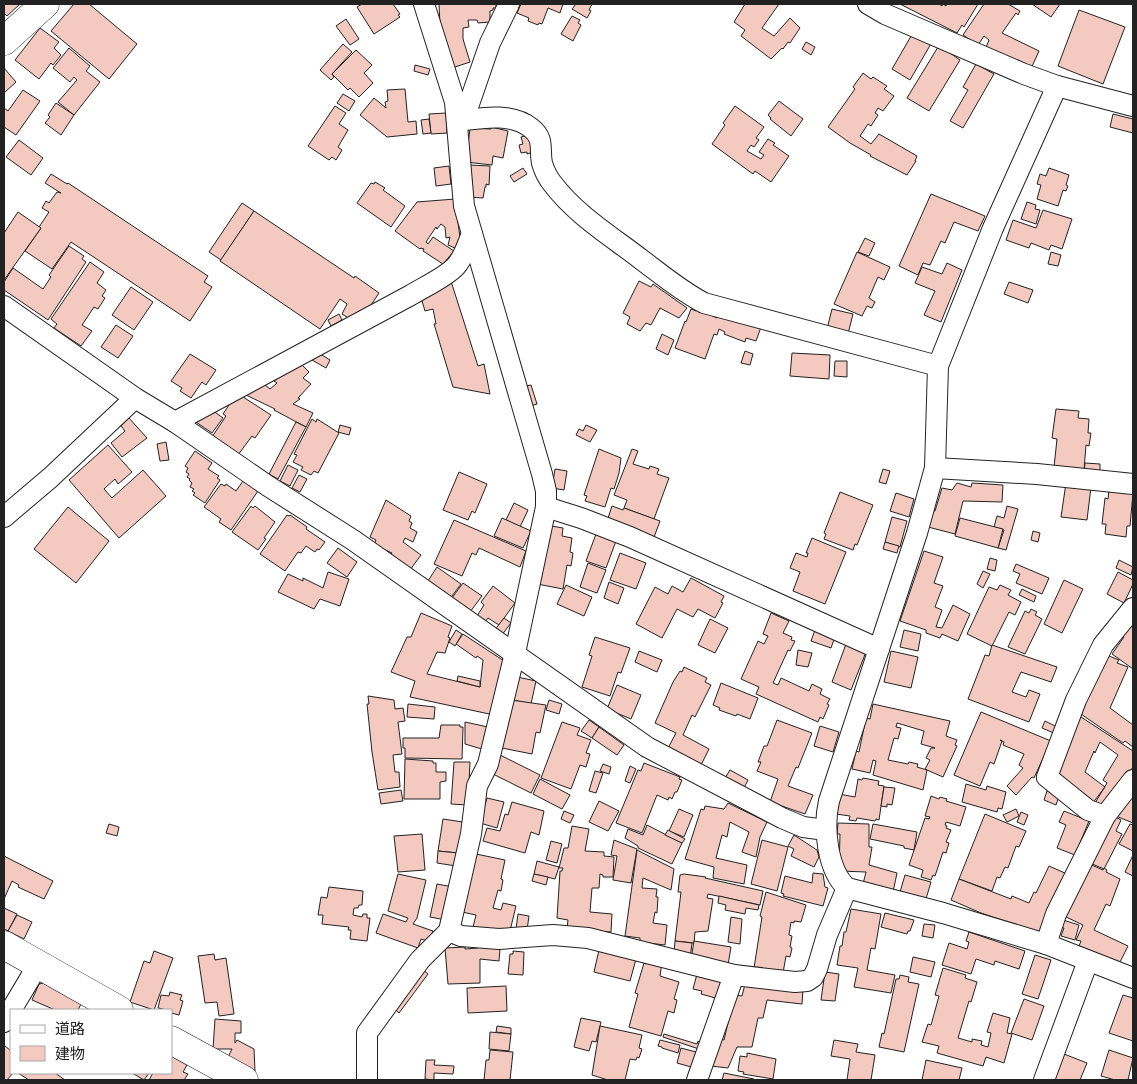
<svg xmlns="http://www.w3.org/2000/svg" width="1137" height="1084" font-family="Inter,'Noto Sans JP',sans-serif">
<style>
.building{fill:#f3c9c0;stroke:#222;fill-rule:evenodd}
.lines{fill:none;stroke-linecap:round;stroke-linejoin:round}
.street-casing{stroke:#222;stroke-width:22}
.secondary-casing{stroke:#222;stroke-width:29}
.primary-casing{stroke:#222;stroke-width:29}
.street{stroke:#fff;stroke-width:20}
.secondary{stroke:#fff;stroke-width:28}
.primary{stroke:#fff;stroke-width:28}
</style>
<rect width="100%" height="100%" fill="#fff"/>
<g class="building">
<path d="M4 4H20L7 16 4 13Z"/>
<path d="M74 4H89L137 44 109 79 51 31Z"/>
<path d="M362 4H393L400 14 398 15 400 17 374 34 357 7Z"/>
<path d="M439 4H496V8H493V10L490 11V22L478 23 477 20H468L469 27 463 28V39L470 62 449 69 440 25Z"/>
<path d="M521 4H563L560 13 548 8 542 24 539 23 538 25 528 21 529 18 517 13Z"/>
<path d="M576 4H592L589 10 591 11 587 18 572 9Z"/>
<path d="M745 4H779L762 28 774 36 790 18 800 28 790 43 788 42 783 49 782 48 771 59 741 36 745 30 734 22Z"/>
<path d="M900 4H939L942 6 943 4 946 6 947 4H978L964 27 962 25 957 33Z"/>
<path d="M984 4H1008L1020 11 1018 15 1016 13 1002 33 1039 51 1030 71 985 50 989 40 984 36 978 45 963 35Z"/>
<path d="M1032 4H1060L1051 17Z"/>
<path d="M1079 10 1125 27 1103 84 1058 66Z"/>
<path d="M572 16 580 20 578 23 581 25 573 41 561 34Z"/>
<path d="M346 19 359 39 350 45 336 26Z"/>
<path d="M40 28 59 42 54 48 61 55 53 65 51 63 39 79 15 60Z"/>
<path d="M914 31 932 42 910 80 892 69Z"/>
<path d="M806 42 815 47 811 55 802 49Z"/>
<path d="M343 44 352 52 332 74 334 77 331 80 320 70Z"/>
<path d="M940 46 960 60 929 111 907 98 938 47 939 48Z"/>
<path d="M69 48 90 66 86 71 100 82 74 115 58 102 77 80 74 77 70 82 53 68Z"/>
<path d="M356 50 372 65 364 73 373 83 359 97 350 88 348 90 332 74Z"/>
<path d="M976 64 994 74 963 128 950 121 968 90 963 87Z"/>
<path d="M415 65 430 69 428 75 414 71Z"/>
<path d="M4 68 16 82 4 93Z"/>
<path d="M863 73 871 79 873 77 887 86 884 89 894 96 883 111 878 108 875 113 878 115 871 126 868 124 860 136 871 144 879 134 917 156 915 161H916L907 175 870 156 871 155 850 143 828 127 855 89 853 87Z"/>
<path d="M405 89 408 122 416 121 417 134 387 137 360 115 374 98 386 108 385 102 388 101 387 90Z"/>
<path d="M23 90 40 101 16 135 4 127V108L8 111Z"/>
<path d="M343 94 355 101 349 111 337 103Z"/>
<path d="M779 101 803 119 791 136 770 119 771 118 768 115Z"/>
<path d="M56 103 74 115 61 135 45 123 50 117 48 115Z"/>
<path d="M335 106 346 113 339 124 348 130 338 147 342 150 336 160 332 157 329 160 308 146Z"/>
<path d="M735 106 764 127 756 138 759 140 754 147 751 145 747 151 761 159 764 155 759 152 768 139 775 143 773 145 789 156 771 182 755 171 753 174 712 144 725 125 723 123Z"/>
<path d="M446 113 447 133 431 134 429 114Z"/>
<path d="M1113 114 1133 119V133L1110 127Z"/>
<path d="M429 119 431 133 423 134 421 120Z"/>
<path d="M491 127 508 131 503 158 493 156 492 165 466 162 470 128 491 129Z"/>
<path d="M528 135 534 152 527 154V152L521 153 519 145 523 144 521 137Z"/>
<path d="M19 140 43 158 31 175 6 157Z"/>
<path d="M469 165 490 166 489 185 486 184V187H485L483 198 468 197Z"/>
<path d="M449 166 451 184 436 186 434 168Z"/>
<path d="M523 168 527 174 514 182 510 176Z"/>
<path d="M1049 168 1069 175 1066 185 1068 186 1066 191 1063 190 1058 206 1037 199 1041 185 1037 184 1040 174 1046 176Z"/>
<path d="M51 174 67 184 68 183 208 276 204 282 212 287 190 321 71 242 52 269 25 251 41 228 39 227 49 212 42 208 46 201 49 203 57 192 61 193 45 183Z"/>
<path d="M375 182 385 188 383 190 405 206 391 227 357 203 371 183 374 184Z"/>
<path d="M931 194 985 216 978 231 954 222 945 243 941 241 930 265 923 263 918 275 899 266Z"/>
<path d="M455 199 460 238 457 249 448 245 450 237 446 238 445 227 441 224 437 229 436 227 426 242 428 244 433 237 454 251 443 264 423 251 424 249 421 248 420 249 395 231 417 202Z"/>
<path d="M1027 202 1036 205 1035 209 1040 210 1036 224 1021 219Z"/>
<path d="M242 203 254 211 221 260 209 252Z"/>
<path d="M1043 210 1072 219 1062 249 1051 245 1049 250 1031 243 1029 248 1006 240 1013 220 1036 228Z"/>
<path d="M254 211 354 278 355 276 379 293 369 308 350 319 342 314 347 304 340 299 320 329 220 261Z"/>
<path d="M18 212 41 228 4 280V233Z"/>
<path d="M865 238 875 243 869 256 858 252Z"/>
<path d="M69 246 84 256 82 259 86 262 48 320 4 290V282L13 268 43 289 51 277 49 275Z"/>
<path d="M857 252 890 267 884 280 878 277 869 298 875 302 872 308 867 306 862 316 834 304Z"/>
<path d="M1051 252 1061 255 1058 266 1048 264Z"/>
<path d="M90 262 104 272 97 283 106 290 102 296 105 298 98 309 94 307 82 325 92 331 81 346 54 328 57 324 51 319Z"/>
<path d="M947 263 962 270 941 322 924 315 935 291 915 283 922 267 942 274Z"/>
<path d="M450 278 478 366 484 364 490 394 453 387 434 324H436L433 309 425 311 420 294Z"/>
<path d="M639 281 651 287 653 284 687 308 679 318 660 308 651 325 646 323 640 331 627 324 630 317 623 313Z"/>
<path d="M1009 282 1033 290 1028 303 1004 294Z"/>
<path d="M131 287 153 302 134 330 112 315Z"/>
<path d="M691 309 696 311 697 309 717 318 718 315 761 327 756 341 746 338 745 342 724 334 725 332 719 329 717 335 714 334 705 359 675 348 685 321 686 322Z"/>
<path d="M832 309 853 314 848 334 827 329Z"/>
<path d="M339 314 342 320 331 326 328 320Z"/>
<path d="M116 325 133 336 118 358 101 347Z"/>
<path d="M662 334 674 340 668 355 656 349Z"/>
<path d="M745 351 753 354 750 365 741 363Z"/>
<path d="M317 352 330 360 326 368 312 360Z"/>
<path d="M792 353 830 355 829 379 790 376Z"/>
<path d="M190 354 216 370 206 385 202 382 191 398 180 391 182 388 171 381Z"/>
<path d="M835 361H847V377L834 376Z"/>
<path d="M300 363 309 372 303 378 311 384 298 398 300 399 293 404 313 413 306 427 274 410 275 409 246 395 265 385 270 389 277 383 274 381 291 367 294 370Z"/>
<path d="M531 385 537 404 527 407 521 387Z"/>
<path d="M240 395 271 415 255 438 252 436 238 455 212 437 226 416 223 414 233 399 236 401Z"/>
<path d="M1056 409 1079 411 1078 418 1089 419 1088 433H1091L1089 446 1086 445 1084 470 1054 467 1057 439 1052 438Z"/>
<path d="M212 410 223 418 212 433 196 422Z"/>
<path d="M129 418 147 438 122 457 111 443 125 431 121 426Z"/>
<path d="M312 419 316 422 317 419 339 433 318 473 314 471 311 475 301 470 303 467 293 462 297 455 294 454Z"/>
<path d="M296 422 306 427 278 479 269 474Z"/>
<path d="M340 425 351 428 349 435 338 432Z"/>
<path d="M586 425 597 430 590 442 576 435 579 429 583 431Z"/>
<path d="M166 442 169 460 160 461 157 444Z"/>
<path d="M108 445 132 472 118 484 115 479 104 489 112 498 143 470 166 496 119 538 69 480Z"/>
<path d="M599 449 621 458 619 473 614 489 611 488 605 507 585 501 587 496 584 495Z"/>
<path d="M632 449 638 451 633 464 649 469 650 466 659 469 657 474 669 478 654 519 624 508 627 500 614 495Z"/>
<path d="M195 451 212 463 208 469 219 476 217 478 220 480 205 503 193 495 195 493 192 491 194 489 190 487 192 483 189 480 190 479 187 477 189 474 186 472 188 468 185 466Z"/>
<path d="M1085 463 1100 464V472L1084 471Z"/>
<path d="M288 465 298 470 290 486 280 481Z"/>
<path d="M555 469 567 471 564 490 552 488Z"/>
<path d="M883 469 890 471 886 484 879 482Z"/>
<path d="M459 472 487 484 475 513 472 511 468 520 443 510Z"/>
<path d="M299 475 307 479 300 492 292 488Z"/>
<path d="M243 481 258 491 231 530 219 522 221 519 204 507 221 484 225 486 226 484 236 491Z"/>
<path d="M957 483 971 487 972 483 1003 485 1002 502 963 501 955 534 928 527 932 510 935 511 942 488 952 490Z"/>
<path d="M1066 483 1091 487 1087 520 1061 517Z"/>
<path d="M1109 490 1133 493 1130 526H1127L1126 537 1105 534 1106 524H1102L1105 498 1108 499Z"/>
<path d="M840 492 873 505 857 545 855 544 853 550 824 539 826 534 824 533Z"/>
<path d="M896 493 914 499 909 517 890 511Z"/>
<path d="M386 500 411 516 409 521 412 523 410 528 417 532 413 542 405 538 403 542 421 555 410 570 390 556 392 553 374 545 376 540 370 537Z"/>
<path d="M514 503 528 510 520 527 506 520Z"/>
<path d="M251 506 253 508 255 506 275 522 264 538 266 539 258 550 232 532Z"/>
<path d="M612 506 623 510 624 508 660 521 653 540 607 521Z"/>
<path d="M1007 506 1018 509 1006 550 998 548 1004 530 994 527 997 516 1004 518Z"/>
<path d="M68 507 109 541 76 583 34 549Z"/>
<path d="M287 515 289 516 290 515 307 527 306 529 325 542 319 550 317 549 315 552 306 546 301 553 298 552 285 571 260 554Z"/>
<path d="M892 517 907 521 900 547 885 542Z"/>
<path d="M502 518 531 531 523 548 494 536Z"/>
<path d="M960 518 1003 529 998 548 955 536Z"/>
<path d="M454 520 526 551 520 567 479 548 476 555 472 553 462 576 434 564Z"/>
<path d="M546 525 563 528 562 536 572 538 570 552 573 553 571 566 567 565 563 589 532 583Z"/>
<path d="M1033 531 1040 533 1038 542 1031 540Z"/>
<path d="M596 534 616 541 606 568 586 561Z"/>
<path d="M812 538 846 552 825 604 793 591 800 572 790 568 796 553 807 557 808 553H806Z"/>
<path d="M885 542 899 546 897 553 883 549Z"/>
<path d="M338 548 357 562 347 577 327 563Z"/>
<path d="M924 551 943 557 934 583 943 586 935 607 942 610 936 627 942 628 953 605 970 614 958 641 942 634 940 638 926 633V630L900 621Z"/>
<path d="M620 553 646 563 636 589 610 580Z"/>
<path d="M990 558 997 560 995 571 987 569Z"/>
<path d="M1119 560 1133 567 1131 575 1116 568Z"/>
<path d="M588 563 606 570 597 593 580 587Z"/>
<path d="M1016 564 1049 578 1042 594 1016 583 1020 574 1013 571Z"/>
<path d="M437 567 461 584 449 600 426 584Z"/>
<path d="M983 571 990 574 983 588 977 584Z"/>
<path d="M328 572 349 579 340 606 320 599 314 609 278 592 288 574 303 581V578L323 588Z"/>
<path d="M1118 572 1133 580V584L1124 603 1107 594Z"/>
<path d="M691 578 724 596 721 602 723 603 715 618 698 609 693 617 677 609 662 638 636 624 655 587 668 594 672 586 683 592Z"/>
<path d="M1064 580 1083 589 1062 633 1044 624Z"/>
<path d="M609 582 624 588 618 604 604 598Z"/>
<path d="M463 583 482 596 470 612 452 598Z"/>
<path d="M566 585 592 597 584 616 557 604Z"/>
<path d="M1000 585 1011 590 1008 595 1021 602 1015 615 1009 612 992 646 967 634 989 587 997 590Z"/>
<path d="M493 586 515 603 499 625 488 618 485 622 477 616 484 605 481 602Z"/>
<path d="M1022 589 1036 596 1034 602 1019 595Z"/>
<path d="M1031 609 1037 612 1035 615 1042 619 1025 654 1008 647 1025 611 1029 613Z"/>
<path d="M421 613 452 626 448 637 450 638 445 653 437 652 427 674 480 687 483 660 477 656 476 658 456 644 463 634 504 661 494 715 410 697 415 681 391 672 407 637H411Z"/>
<path d="M771 613 789 621 783 633 792 637 791 640 795 641 790 651 788 650 773 683 778 685 781 678 809 691 812 684 822 689 820 694 830 699 827 704 829 705 823 719 820 717 818 722 756 694 759 687 741 679 758 641 764 644 768 636 763 634Z"/>
<path d="M504 618 511 623 501 636 494 631Z"/>
<path d="M710 619 728 628 715 653 698 645Z"/>
<path d="M1133 621V669L1112 654 1124 637 1122 635Z"/>
<path d="M456 630 462 634 455 646 449 642Z"/>
<path d="M815 630 835 637 831 648 811 641Z"/>
<path d="M904 630 921 634 918 651 900 647Z"/>
<path d="M595 637 630 648 621 673 618 672 610 696 582 687 592 656 589 655Z"/>
<path d="M846 644 866 652 851 690 832 682Z"/>
<path d="M992 645 1057 667 1051 682 1021 672 1012 692 1026 697 1029 690 1040 694 1029 722 968 699 985 655 989 656Z"/>
<path d="M798 650 812 653 808 667 796 665Z"/>
<path d="M639 651 662 660 657 672 635 662Z"/>
<path d="M891 651 918 657 911 688 884 682Z"/>
<path d="M1104 654 1119 660 1117 663 1128 667 1110 708 1133 725V747L1125 741 1123 743 1078 712Z"/>
<path d="M684 667 707 678 705 682 711 685 695 717 692 715 683 735 709 749 700 767 667 750 676 733 655 723 673 682 680 671 682 672Z"/>
<path d="M458 676 480 681V687L457 681Z"/>
<path d="M517 677 536 681 531 704 513 700Z"/>
<path d="M721 683 758 698 750 719 737 714 736 716 719 710 720 708 713 705Z"/>
<path d="M617 685 641 695 631 719 607 709Z"/>
<path d="M368 696 394 700 395 709 403 708 405 721 398 722 402 754 393 755 395 772H399L400 787 378 790 372 752 367 704H369Z"/>
<path d="M511 700 546 705 540 733 536 732 532 754 502 748Z"/>
<path d="M549 700 562 704 559 714 546 710Z"/>
<path d="M408 704 435 707 434 719 407 717Z"/>
<path d="M873 704 950 721 946 736 957 740 955 745 957 746 943 777 927 770 923 790 873 775 876 761 873 760 870 773 852 769 856 751 859 752 866 718 870 719ZM897 723 924 731 921 744 935 748H931L926 758 930 760 925 769 927 770 917 767 918 764 909 762 908 764 888 760 894 738 898 739 901 728 896 727Z"/>
<path d="M981 712 1051 741 1034 778 1032 777 1016 795 1007 786 1023 768 1019 765 1024 754 1003 745 1004 742 1000 740 1002 741 994 764 990 762 980 786 954 775Z"/>
<path d="M1078 715 1133 751V767L1104 810 1095 803 1107 783 1103 780 1118 755 1100 742 1095 753 1094 751 1085 772 1105 787 1092 804 1052 776Z"/>
<path d="M589 720 599 727 592 738 581 731Z"/>
<path d="M777 720 812 733 798 768 796 767 788 786 813 795 805 814 770 802 778 779 757 771 761 762H758L764 746H767Z"/>
<path d="M1045 721 1059 728 1056 734 1042 728Z"/>
<path d="M465 722 488 727 485 750 465 744Z"/>
<path d="M562 722 580 728 577 735 591 740 586 753 590 754 586 767 580 765 571 789 541 778Z"/>
<path d="M441 725H460V727H463L462 759 405 758V748H403V738H439Z"/>
<path d="M820 726 839 732 833 752 814 746Z"/>
<path d="M599 727 624 745 617 755 592 738Z"/>
<path d="M498 754 540 775 531 793 489 772Z"/>
<path d="M405 759 433 761V763H436V772H446V781L440 782V799H404Z"/>
<path d="M454 762H470L468 805 451 804Z"/>
<path d="M644 763 680 777 679 779 682 780 677 792H675L672 799 669 797 668 800 657 795 642 833 616 823 638 770 641 771Z"/>
<path d="M603 764 611 767 609 774 600 771Z"/>
<path d="M630 766 636 769 630 783 625 781Z"/>
<path d="M730 770 748 780 744 788 725 778Z"/>
<path d="M595 771 603 773 596 793 589 791Z"/>
<path d="M863 778 879 781 878 785 884 786 879 820 876 819 875 821 857 818 856 821 849 820 850 816 836 814 839 794 855 797 858 779 862 780Z"/>
<path d="M540 779 570 795 562 809 533 794Z"/>
<path d="M966 784 986 790 987 786 1006 792 1002 809 998 808 997 812 962 802Z"/>
<path d="M1133 785V823L1116 816Z"/>
<path d="M884 787 895 788 892 805 887 804V807L881 806Z"/>
<path d="M401 790 403 801 381 804 379 793Z"/>
<path d="M1047 791 1059 796 1056 805 1044 800Z"/>
<path d="M931 796 939 799 940 797 947 799 946 801 966 807 960 826 946 822 945 825 947 826 946 828 951 830 946 842 949 843 946 853 943 852 935 876 933 875 931 880 921 877 923 870 909 865 925 818 929 819 930 817 925 816Z"/>
<path d="M487 798 504 802 497 828 480 823Z"/>
<path d="M599 801 619 811 608 831 589 822Z"/>
<path d="M512 802 544 811 539 835 531 832 525 853 483 841 487 828 500 831 505 814 508 815Z"/>
<path d="M728 803 767 822 760 837 756 857 742 852 749 832 730 822 727 837 722 835 716 858 747 865 744 884 713 878 714 867 685 859 701 809 704 810 705 806 724 809Z"/>
<path d="M679 809 693 815 684 837 669 831Z"/>
<path d="M1016 809 1019 816 1007 822 1003 815Z"/>
<path d="M564 811 574 815 570 823 561 819Z"/>
<path d="M1064 811 1089 821 1075 855 1057 848 1066 825 1059 822Z"/>
<path d="M1021 812 1028 815 1024 825 1017 822Z"/>
<path d="M985 814 1026 831 1019 847 1016 846 1008 868 1005 867 1000 878 997 877 992 891 959 879Z"/>
<path d="M1114 816 1121 820 1116 831 1122 834 1104 869 1085 861Z"/>
<path d="M443 819 463 822 458 853 438 851Z"/>
<path d="M838 823 869 824V847H872L869 865 897 873 893 892 863 884 866 872 839 871 840 834H837Z"/>
<path d="M109 824 119 827 117 836 106 833Z"/>
<path d="M873 824 917 832 914 850 904 848V846L870 839Z"/>
<path d="M1130 824 1133 825V851L1119 844Z"/>
<path d="M647 825 682 843 672 864 638 848V846L625 838 628 829 643 835Z"/>
<path d="M572 826 589 829 585 851 604 852V856L614 857 613 877H603V875L600 874 599 888H592L590 912 612 914 611 932 567 929 568 920 557 918 560 871H562L563 868H559L564 848H568Z"/>
<path d="M668 830 685 839 682 843 665 835Z"/>
<path d="M422 834 425 870 398 872 394 836Z"/>
<path d="M794 835 817 850 819 857 814 867 791 856 794 849 788 846Z"/>
<path d="M614 840 637 849 631 883 613 880 617 856 611 855Z"/>
<path d="M762 840 788 847 777 891 751 884Z"/>
<path d="M551 841 562 844 557 863 546 860Z"/>
<path d="M637 850 674 869 671 890 643 878 642 888 657 889 656 897H658L657 913 655 912 653 923 667 925 665 945 640 942V938L625 936Z"/>
<path d="M438 851 458 853 456 866 437 863Z"/>
<path d="M476 854 505 860 501 879 503 880 501 891 498 890 493 908 501 910 503 903 516 906 509 935 473 927 476 915 462 912Z"/>
<path d="M1133 855V876L1125 872Z"/>
<path d="M4 856 53 881 44 899 18 887 19 885 12 881 4 899Z"/>
<path d="M537 861 559 867 555 879 534 874Z"/>
<path d="M1087 863 1103 870 1104 868 1107 870 1106 872 1120 879 1110 906 1106 904 1094 930 1128 946 1120 962 1079 946 1081 941 1076 940 1083 925 1064 916Z"/>
<path d="M1049 866 1067 874 1039 933 981 913 951 900 959 879 1011 899 1012 896 1029 903 1034 892 1036 893Z"/>
<path d="M813 873 823 874 825 887 828 888 823 906 783 896 784 894 781 893 785 876 812 883Z"/>
<path d="M398 874 426 880 417 918 413 924 433 931 430 942 421 939 418 948 376 933 383 914 406 922 408 918 388 911Z"/>
<path d="M534 874 548 877 546 885 532 881Z"/>
<path d="M684 874 706 877 705 878 763 891 760 905 708 894 707 898 713 899 708 931 695 932 694 943 675 941 681 892H678L680 875Z"/>
<path d="M905 875 931 882 926 899 900 892Z"/>
<path d="M437 884 453 887 446 920 430 917Z"/>
<path d="M329 887 363 891 362 905H359L358 908H354L353 915 362 917 363 914H367V918H370L367 941 350 939 351 930H348L349 927 322 924 323 915H318L321 897 327 898Z"/>
<path d="M766 892 806 905 801 922 794 921V923L791 922 789 935 792 936 790 947 792 948 790 957 786 956 783 973 754 968 762 917 760 916Z"/>
<path d="M719 896 759 905 758 910 746 908 745 914 725 910 726 905 718 903Z"/>
<path d="M4 908 17 914 8 931 4 929Z"/>
<path d="M851 909 881 914 875 949 871 948 867 970 895 975 891 993 854 987 858 968 837 965 840 946H842L844 932H846Z"/>
<path d="M885 913 914 920 910 931H908L907 934 881 927Z"/>
<path d="M518 914 529 916 527 930 516 929Z"/>
<path d="M17 915 32 922 24 939 8 931Z"/>
<path d="M731 917 742 919 740 944 728 942Z"/>
<path d="M1060 919 1079 925 1075 940 1061 936 1064 928 1057 926Z"/>
<path d="M924 924 935 925 933 938 922 936Z"/>
<path d="M969 932 1025 951 1019 969 995 961 994 965 976 959 971 974 942 965 949 943 967 949 969 942 966 941Z"/>
<path d="M675 941 692 943 690 959 674 952Z"/>
<path d="M694 941 731 947 728 965 691 959Z"/>
<path d="M478 946 500 949 499 961 480 959V983L448 984 445 948 465 947V949L478 948Z"/>
<path d="M599 950 636 959 630 981 594 972Z"/>
<path d="M154 951 173 958 154 1010 130 1002 144 961 150 963Z"/>
<path d="M513 951 524 952 523 975 508 974 510 954H513Z"/>
<path d="M214 954 215 960 226 958 234 1014 219 1016 217 1002 205 1003 198 956Z"/>
<path d="M1035 955 1051 960 1038 999 1022 994Z"/>
<path d="M913 957 935 962 931 977 910 972Z"/>
<path d="M647 958 662 962 660 976 679 982 674 999 677 1000 674 1013 668 1011 661 1036 629 1027 638 994 635 993 644 963 646 964Z"/>
<path d="M943 968 966 975 965 978 977 982 971 1002 969 1001 958 1038 972 1042V1039L982 1041 981 1045 988 1047 991 1033 987 1032 993 1013 1010 1018 1007 1033 1012 1034 1004 1063 986 1057 983 1066 937 1053 939 1046 922 1042 928 1024 931 1025 939 996 935 995Z"/>
<path d="M422 969 428 974 399 1013 396 1010Z"/>
<path d="M825 972 839 974 835 1001 821 1000Z"/>
<path d="M697 974 725 981 719 999 701 994 702 991 693 989Z"/>
<path d="M900 975 909 977 908 982 919 984 904 1052 879 1047 882 1033 884 1034 896 979H899Z"/>
<path d="M43 983 81 1004 78 1010H55L32 1000 39 984Z"/>
<path d="M745 984 803 989 802 1004 767 1000 763 1018H758L752 1047H737L728 1068 711 1066 720 1039 724 1040 734 997 736 995 742 996Z"/>
<path d="M506 986 507 1011 468 1013 467 988Z"/>
<path d="M170 992 182 995 180 1000 183 1001 179 1015 171 1013V1010H163V1009L158 1008 161 995 169 996Z"/>
<path d="M1123 995 1133 998V1041L1109 1033Z"/>
<path d="M1024 999 1044 1006 1032 1040 1011 1033Z"/>
<path d="M581 1018 601 1022 596 1042 592 1041 589 1051 574 1047Z"/>
<path d="M215 1019 241 1021V1033H235V1043L237 1040 254 1049 255 1071 228 1057 232 1049H213Z"/>
<path d="M497 1026 511 1028V1034L496 1032Z"/>
<path d="M600 1026 642 1035 639 1048 642 1049 639 1058 637 1057 636 1060 630 1059 625 1080H608L592 1075Z"/>
<path d="M490 1032 511 1034 509 1051 489 1049Z"/>
<path d="M664 1034 697 1044 698 1041 701 1043 699 1049 663 1037Z"/>
<path d="M660 1040 680 1045 678 1053 662 1048V1047L658 1046Z"/>
<path d="M834 1040 858 1044 856 1052 875 1055 871 1080H847L850 1059 831 1056Z"/>
<path d="M4 1045 11 1051V1073H13L7 1080H4Z"/>
<path d="M681 1048 696 1052 691 1067 677 1063Z"/>
<path d="M490 1050 513 1052 510 1080H484L486 1060H489Z"/>
<path d="M1109 1050 1133 1058 1128 1080H1115L1101 1076Z"/>
<path d="M747 1053 776 1059 773 1079 743 1074 744 1072 738 1071 740 1056 747 1057Z"/>
<path d="M1064 1054 1087 1063 1080 1080H1054Z"/>
<path d="M171 1056 187 1065 183 1072 188 1074 184 1080H149L153 1073H171Z"/>
<path d="M426 1060H435L434 1065 454 1066 453 1074 434 1073V1080L425 1079Z"/>
<path d="M926 1060 962 1068 959 1080H922Z"/>
<path d="M18 1073H55L65 1080H29Z"/>
<path d="M132 1073H149L144 1080Z"/>
<path d="M724 1073 754 1079V1080H722Z"/>
</g>
<g class="lines">
<defs>
<g id="street">
<path d="M868 4 885 14 1024 74 1057 86 1133 106"/>
<path d="M1057 86 993 228 938 366 935 468 917 533 829 801C823 827 827 870 847 888L943 913 1046 944 1133 978"/>
<path d="M457 121C481 118 511 112 531 128 545 139 539 149 542 163 544 170 548 178 552 183 576 215 611 236 642 260 662 275 681 291 704 303L938 366"/>
<path d="M457 121 469 104 490 43 509 4"/>
<path d="M4 306 135 398 175 422 268 486 353 540 647 747 782 818 803 827 826 830"/>
<path d="M175 422 411 295C424 287 446 277 456 266 464 257 467 245 472 234"/>
<path d="M935 468 1037 474 1133 484"/>
<path d="M546 507 581 518 630 537 879 649"/>
<path d="M4 517 50 478 135 398"/>
<path d="M1105 816 1088 810 1047 777 1076 700 1103 645 1133 608"/>
<path d="M449 931 461 936 499 939 553 935 588 938 734 975 795 982 807 981 813 977 817 969 827 935 847 888"/>
<path d="M1046 944 1056 914 1105 816 1133 780"/>
<path d="M4 1022 38 965"/>
<path d="M367 1080V1033L420 960 449 931 471 834 477 786 488 764 515 653 546 507V491L542 474 464 206 455 102 424 4"/>
<path d="M697 1080 734 975"/>
<path d="M1044 1080 1088 961"/>
</g>
<g id="secondary">
<path d="M4 945 119 1010"/>
<path d="M171 1040 244 1080"/>
</g>
<path id="primary" d="M4 41 45 4"/>
</defs>
<use href="#street" class="street-casing"/>
<use href="#secondary" class="secondary-casing"/>
<use href="#primary" class="primary-casing"/>
<use href="#street" class="street"/>
<use href="#secondary" class="secondary"/>
<use href="#primary" class="primary"/>
</g>
<rect width="1137" height="1084" fill="none" stroke="#222222" stroke-width="10"/>
<rect x="10" y="1009" width="162" height="65" fill="#ffffff" stroke="#a7a7a7"/>
<rect x="20" y="1025" width="25" height="8" fill="#ffffff" stroke="#a7a7a7"/>
<text x="55" y="1034" font-size="15" fill="#222222">道路</text>
<rect x="20" y="1046" width="25" height="15" fill="#f3c9c0" stroke="#a7a7a7"/>
<text x="55" y="1059" font-size="15" fill="#222222">建物</text>
</svg>
